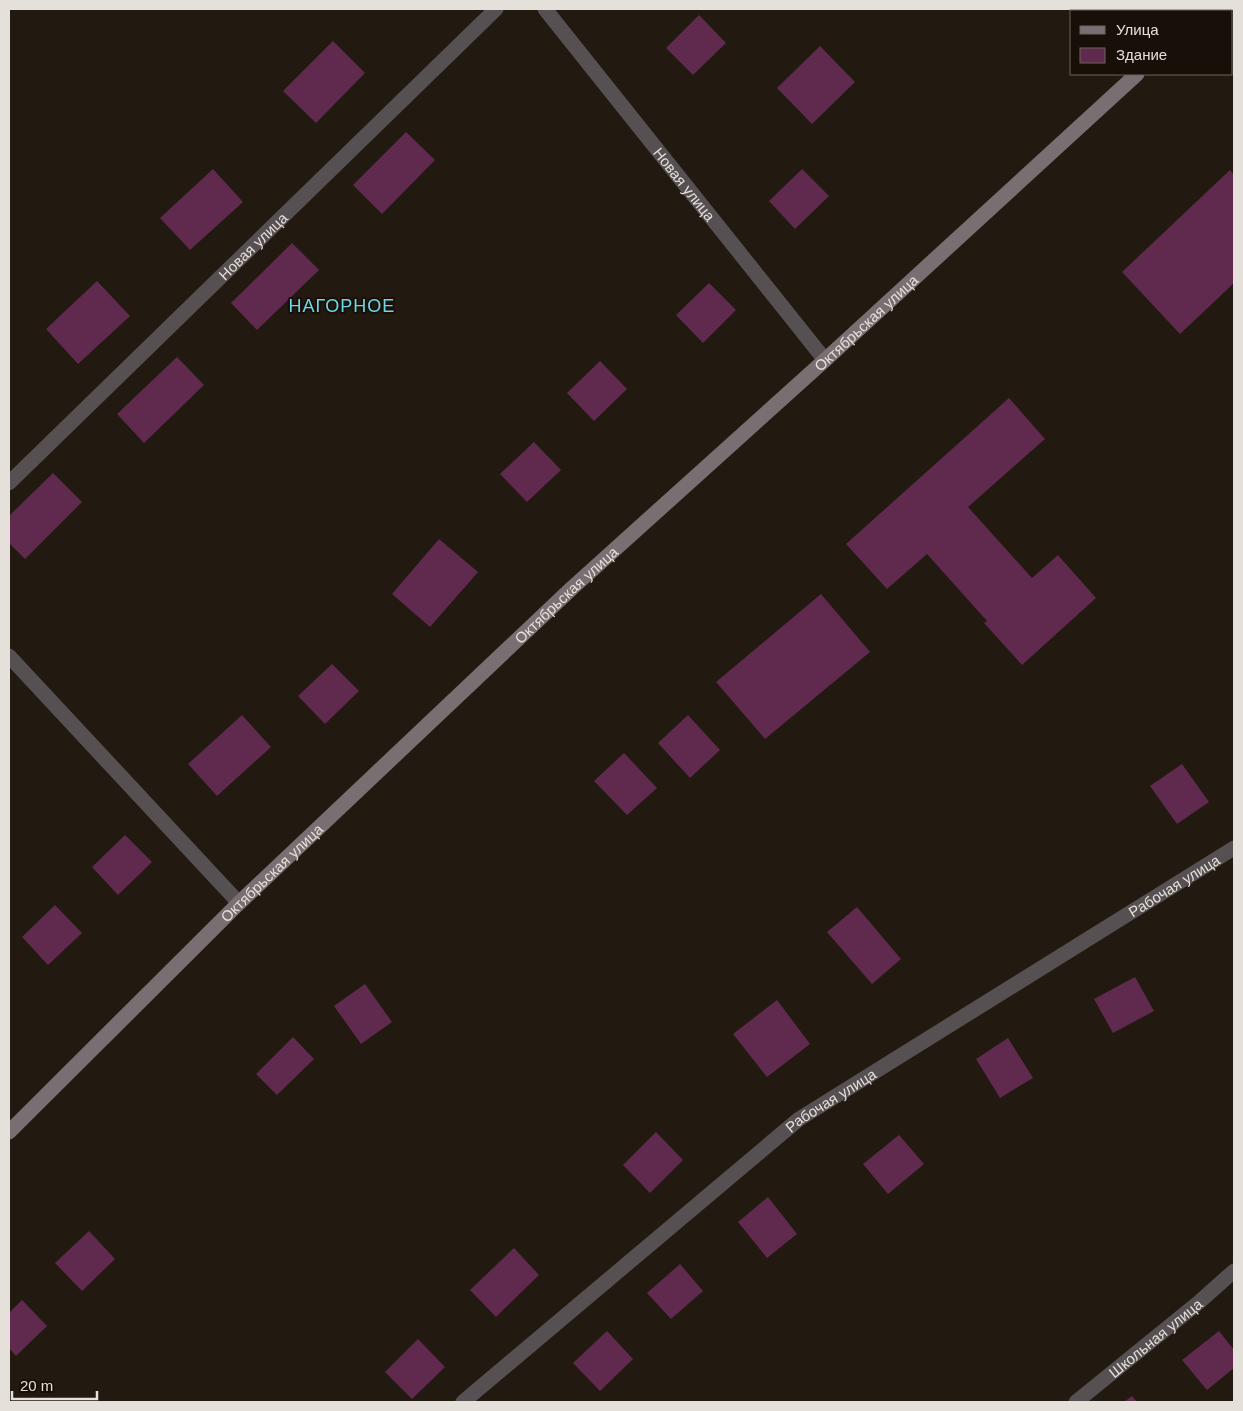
<svg xmlns="http://www.w3.org/2000/svg" width="1243" height="1411" font-family="Helvetica,sans-serif">
<style>
.building{fill:#5f2a4d}
.lines{fill:none;stroke-linecap:round;stroke-linejoin:round}
.street{stroke:#575053;stroke-width:15}
.secondary{stroke:#796f72;stroke-width:15}
.labels{text-anchor:middle;dominant-baseline:central;stroke-width:4;stroke-linejoin:round;paint-order:stroke}
.street-label{font-size:15px;fill:#e6e0da;stroke:#181008}
.quarter-label{font-size:18px;letter-spacing:1px;fill:#6ed6e9;stroke:#181008}
</style>
<rect width="100%" height="100%" fill="#221910"/>
<g class="building">
<path d="M699 15 726 43 693 75 666 48Z"/>
<path d="M333 41 365 73 316 123 283 91Z"/>
<path d="M820 46 855 82 812 124 777 88Z"/>
<path d="M406 132 435 160 382 214 353 185Z"/>
<path d="M213 169 243 202 190 250 160 218Z"/>
<path d="M802 169 829 196 795 229 769 201Z"/>
<path d="M1230 170 1234 175V283L1180 334 1122 272Z"/>
<path d="M292 243 319 270 257 330 231 303Z"/>
<path d="M97 281 130 316 78 364 46 329Z"/>
<path d="M709 283 736 310 703 343 676 315Z"/>
<path d="M177 357 204 385 144 443 117 414Z"/>
<path d="M600 361 627 389 594 421 567 393Z"/>
<path d="M1009 398 1045 439 968 507 1032 578 1058 555 1096 598 1022 665 984 623 987 621 927 554 887 589 846 544Z"/>
<path d="M534 442 561 470 527 502 500 474Z"/>
<path d="M53 473 82 502 25 559 9 543V516Z"/>
<path d="M439 539 478 572 430 627 392 594Z"/>
<path d="M821 594 870 652 765 739 716 682Z"/>
<path d="M332 664 359 691 325 724 298 696Z"/>
<path d="M242 715 271 747 217 796 188 764Z"/>
<path d="M688 715 720 750 690 778 658 743Z"/>
<path d="M624 753 657 788 627 815 594 781Z"/>
<path d="M1182 764 1209 802 1177 824 1150 786Z"/>
<path d="M125 835 152 862 118 895 92 867Z"/>
<path d="M55 905 82 933 48 965 22 937Z"/>
<path d="M857 907 901 959 872 984 827 932Z"/>
<path d="M1135 977 1154 1011 1113 1033 1094 999Z"/>
<path d="M365 984 392 1022 361 1044 334 1006Z"/>
<path d="M777 1000 810 1044 767 1077 733 1034Z"/>
<path d="M293 1037 314 1059 277 1095 256 1074Z"/>
<path d="M1008 1038 1033 1078 1000 1098 976 1059Z"/>
<path d="M656 1132 683 1160 650 1193 623 1165Z"/>
<path d="M899 1135 924 1164 888 1194 863 1164Z"/>
<path d="M768 1197 797 1234 767 1258 738 1222Z"/>
<path d="M89 1231 115 1259 82 1291 55 1263Z"/>
<path d="M514 1248 539 1275 496 1317 470 1290Z"/>
<path d="M680 1264 703 1291 671 1319 647 1293Z"/>
<path d="M22 1300 47 1326 16 1356 9 1348V1313Z"/>
<path d="M607 1331 633 1359 600 1391 573 1363Z"/>
<path d="M1219 1331 1234 1350V1368L1207 1390 1182 1360Z"/>
<path d="M418 1339 445 1367 412 1399 385 1372Z"/>
<path d="M1132 1396 1137 1402H1124Z"/>
</g>
<g class="lines">
<g class="street">
<path id="s1" d="M545 9 825 360"/>
<path id="s2" d="M9 483 496 9"/>
<path d="M9 656 239 903"/>
<path id="s3" d="M463 1402 799 1119 1234 848"/>
<path id="s4" d="M1076 1402 1198 1303 1234 1271"/>
</g>
<g class="secondary">
<path d="M1212 11 1215 9"/>
<path id="s5" d="M9 1132 239 903 572 588 825 360 1137 74"/>
</g>
</g>
<g class="labels">
<g class="street-label">
<text stroke="none"><textPath href="#s1" startOffset="224">Новая улица</textPath></text>
<text stroke="none"><textPath href="#s2" startOffset="340">Новая улица</textPath></text>
<text stroke="none"><textPath href="#s5" startOffset="1179">Октябрьская улица</textPath></text>
<text stroke="none"><textPath href="#s5" startOffset="774">Октябрьская улица</textPath></text>
<text stroke="none"><textPath href="#s5" startOffset="369">Октябрьская улица</textPath></text>
<text stroke="none"><textPath href="#s3" startOffset="881">Рабочая улица</textPath></text>
<text stroke="none"><textPath href="#s3" startOffset="476">Рабочая улица</textPath></text>
<text stroke="none"><textPath href="#s4" startOffset="102">Школьная улица</textPath></text>
</g>
<g class="quarter-label">
<text x="342" y="306">НАГОРНОЕ</text>
</g>
</g>
<rect width="1243" height="1411" fill="none" stroke="#e6e0da" stroke-width="20"/>
<rect x="1070" y="10" width="162" height="65" fill="#181008" stroke="#6a635c"/>
<rect x="1080" y="26" width="25" height="8" fill="#796f72" stroke="#6a635c"/>
<text x="1116" y="35" font-size="15" fill="#e6e0da">Улица</text>
<rect x="1080" y="48" width="25" height="15" fill="#5f2a4d" stroke="#6a635c"/>
<text x="1116" y="60" font-size="15" fill="#e6e0da">Здание</text>
<path d="M12 1391v8h85v-8" fill="none" stroke="#e6e0da" stroke-width="2.5"/>
<text x="20" y="1391" font-size="15" fill="#e6e0da" stroke="#181008" stroke-width="4" paint-order="stroke">20 m</text>
</svg>
